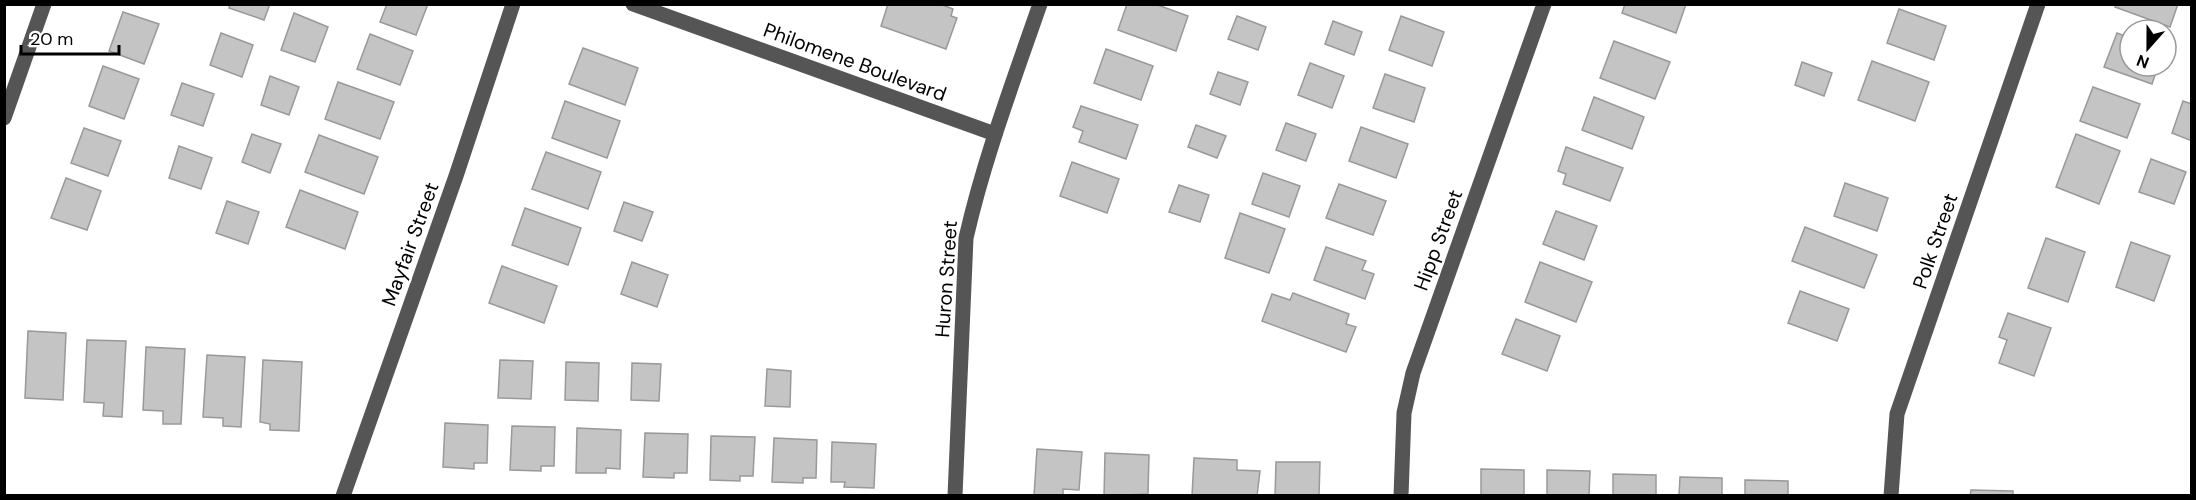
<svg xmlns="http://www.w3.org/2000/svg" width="2196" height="500" font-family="'DM Sans',sans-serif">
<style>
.building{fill:#c4c4c4;stroke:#999;stroke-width:1.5}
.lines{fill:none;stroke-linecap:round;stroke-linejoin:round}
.minor{stroke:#555;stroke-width:15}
.labels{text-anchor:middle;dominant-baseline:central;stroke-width:4.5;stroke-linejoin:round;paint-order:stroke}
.street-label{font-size:20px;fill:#000;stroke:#fff}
</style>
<rect width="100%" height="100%" fill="#fff"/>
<g class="building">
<path d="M230 4H270L264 20 229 8Z"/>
<path d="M387 4H428L416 35 380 22Z"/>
<path d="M888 4H940L953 9 951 16 957 18 946 49 881 26Z"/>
<path d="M1127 4H1155L1188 16 1176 51 1118 30Z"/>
<path d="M1625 4H1686L1676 33 1622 13Z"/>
<path d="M2116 4H2178L2170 27 2115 7Z"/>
<path d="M1899 9 1946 26 1934 60 1887 43Z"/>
<path d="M123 12 159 24 144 64 109 51Z"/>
<path d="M294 13 328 27 315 62 281 50Z"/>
<path d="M1237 16 1266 27 1258 50 1228 39Z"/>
<path d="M1401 16 1444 32 1432 66 1389 50Z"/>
<path d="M1333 21 1362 32 1354 55 1325 44Z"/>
<path d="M221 33 253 45 242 77 210 65Z"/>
<path d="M2117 33 2130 38V66H2158L2152 84 2104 67Z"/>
<path d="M370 34 413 51 400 85 357 69Z"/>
<path d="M1614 41 1670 62 1655 99 1600 78Z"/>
<path d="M583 48 638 68 625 105 569 84Z"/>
<path d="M1106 49 1153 66 1141 100 1094 83Z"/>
<path d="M1872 61 1929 82 1915 121 1858 100Z"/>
<path d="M1802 62 1832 73 1824 96 1795 85Z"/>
<path d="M1310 63 1344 76 1332 108 1298 95Z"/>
<path d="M103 66 139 79 124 119 89 106Z"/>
<path d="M1218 72 1248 82 1240 105 1210 94Z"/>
<path d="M1385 74 1425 88 1414 122 1373 108Z"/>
<path d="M270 76 299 87 289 115 261 105Z"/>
<path d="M338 82 394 102 380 139 325 119Z"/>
<path d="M182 83 214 94 203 126 171 115Z"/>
<path d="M2093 87 2140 104 2127 138 2080 121Z"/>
<path d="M1594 97 1644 117 1632 149 1582 130Z"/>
<path d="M565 101 620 121 607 158 552 138Z"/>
<path d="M2183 101 2192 104V141L2172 133Z"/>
<path d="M1081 106 1138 125 1126 159 1079 142 1083 131 1073 127Z"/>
<path d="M1286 123 1316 134 1306 161 1276 150Z"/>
<path d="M1196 125 1226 136 1217 158 1188 147Z"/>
<path d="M1361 127 1408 144 1396 178 1349 161Z"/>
<path d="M84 128 121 141 108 176 71 163Z"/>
<path d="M252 134 281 144 270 173 242 162Z"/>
<path d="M2076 134 2120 151 2099 204 2056 187Z"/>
<path d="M319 135 378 157 364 194 305 172Z"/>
<path d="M179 146 212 158 201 189 169 178Z"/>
<path d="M1566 147 1623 168 1610 201 1563 184 1566 174 1558 171Z"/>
<path d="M546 152 601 172 588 209 532 189Z"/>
<path d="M2151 159 2186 172 2174 204 2139 192Z"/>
<path d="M1072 162 1119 179 1107 213 1060 196Z"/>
<path d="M1263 173 1300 186 1289 217 1252 204Z"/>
<path d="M66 178 101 191 87 230 51 218Z"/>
<path d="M1845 183 1888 198 1877 231 1834 216Z"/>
<path d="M1339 184 1386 201 1373 235 1326 218Z"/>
<path d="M1179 185 1209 195 1200 222 1169 212Z"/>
<path d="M300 190 358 212 345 249 286 227Z"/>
<path d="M227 201 259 212 248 244 216 233Z"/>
<path d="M624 202 653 212 642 241 614 231Z"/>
<path d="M525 208 581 228 568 265 512 245Z"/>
<path d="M1556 211 1597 226 1584 260 1543 244Z"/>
<path d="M1240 213 1285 229 1269 273 1225 258Z"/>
<path d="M1805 227 1877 255 1864 288 1792 261Z"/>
<path d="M2046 238 2085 252 2068 302 2028 288Z"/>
<path d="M2131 242 2170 256 2154 301 2116 287Z"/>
<path d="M1326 247 1366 261 1362 270 1374 274 1365 299 1314 280Z"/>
<path d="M632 262 668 275 657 307 621 294Z"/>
<path d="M1540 262 1592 282 1576 322 1525 302Z"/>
<path d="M502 266 557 286 544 323 489 303Z"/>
<path d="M1800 291 1849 309 1837 341 1788 323Z"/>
<path d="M1293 293 1349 314 1346 324 1356 327 1346 352 1262 321 1272 294 1290 300Z"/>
<path d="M2008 313 2051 328 2034 376 1999 363 2007 340 1999 337Z"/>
<path d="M1516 319 1560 336 1547 371 1502 354Z"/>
<path d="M28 331 66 333 63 400 25 398Z"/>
<path d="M87 340 126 341 122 417 103 416 104 403 84 402Z"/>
<path d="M146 347 185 349 181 424H163V411L143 410Z"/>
<path d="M207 355 245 357 241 427 223 426V418L203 417Z"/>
<path d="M263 360 302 362 299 431 270 430V424L260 422Z"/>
<path d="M500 360 533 361 531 399 498 398Z"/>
<path d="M566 362 599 363 598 401 565 400Z"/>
<path d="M632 363 661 364 659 401 631 400Z"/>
<path d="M767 369 791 371 790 407 765 406Z"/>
<path d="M445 423 488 425 487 463H474V469L443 467Z"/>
<path d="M512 426 555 427 554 466H541V471L510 470Z"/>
<path d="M577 428 621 430 620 469 606 468V473H576Z"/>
<path d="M645 433 688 434 687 473H674V478L643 477Z"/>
<path d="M711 436 755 437 753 476H740V481L710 480Z"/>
<path d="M774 438 817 440 816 478H803V483L772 482Z"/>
<path d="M832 442 876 444 874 488 844 487 845 482H831Z"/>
<path d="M1037 449 1082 452 1079 490 1063 489V496H1034Z"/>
<path d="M1105 453 1149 455 1148 494 1104 496Z"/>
<path d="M1194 458 1237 460V470L1260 471 1257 496H1192Z"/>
<path d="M1276 462H1320L1319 496H1275Z"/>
<path d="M1481 469 1524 470V496H1481Z"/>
<path d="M1547 470 1590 471 1589 496H1547Z"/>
<path d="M1613 474 1656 475V496H1613Z"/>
<path d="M1680 477 1722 478V496H1679Z"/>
<path d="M1745 480 1788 481V496H1745Z"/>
<path d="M1971 490 2013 491V496H1970Z"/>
</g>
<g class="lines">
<g class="minor">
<path d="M633 4 995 134"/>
<path d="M4 118 44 4"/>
<path d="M343 496 456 176 513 4"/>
<path d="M955 496 966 238C984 159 1013 82 1040 4"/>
<path d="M1401 496 1404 413 1413 373 1544 4"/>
<path d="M1891 496 1897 414 2038 4"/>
</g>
</g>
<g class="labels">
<g class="street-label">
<text transform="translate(855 62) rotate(20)">Philomene Boulevard</text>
<text transform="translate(1438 240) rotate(-70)">Hipp Street</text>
<text transform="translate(1935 241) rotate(-71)">Polk Street</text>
<text transform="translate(410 244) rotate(-70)">Mayfair Street</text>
<text transform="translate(946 279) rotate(-86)">Huron Street</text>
</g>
</g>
<rect width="2196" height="500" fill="none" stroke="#000000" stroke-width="12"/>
<g transform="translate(2148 48) rotate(201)"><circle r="28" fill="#ffffff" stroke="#999999" stroke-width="1.5"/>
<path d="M0-4.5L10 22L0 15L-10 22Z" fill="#000000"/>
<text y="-9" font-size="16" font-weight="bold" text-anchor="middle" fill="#000000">N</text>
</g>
<path d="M21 45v9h98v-9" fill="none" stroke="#000000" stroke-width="3"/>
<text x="30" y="45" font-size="18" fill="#000000" stroke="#ffffff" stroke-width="4.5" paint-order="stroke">20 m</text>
</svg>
